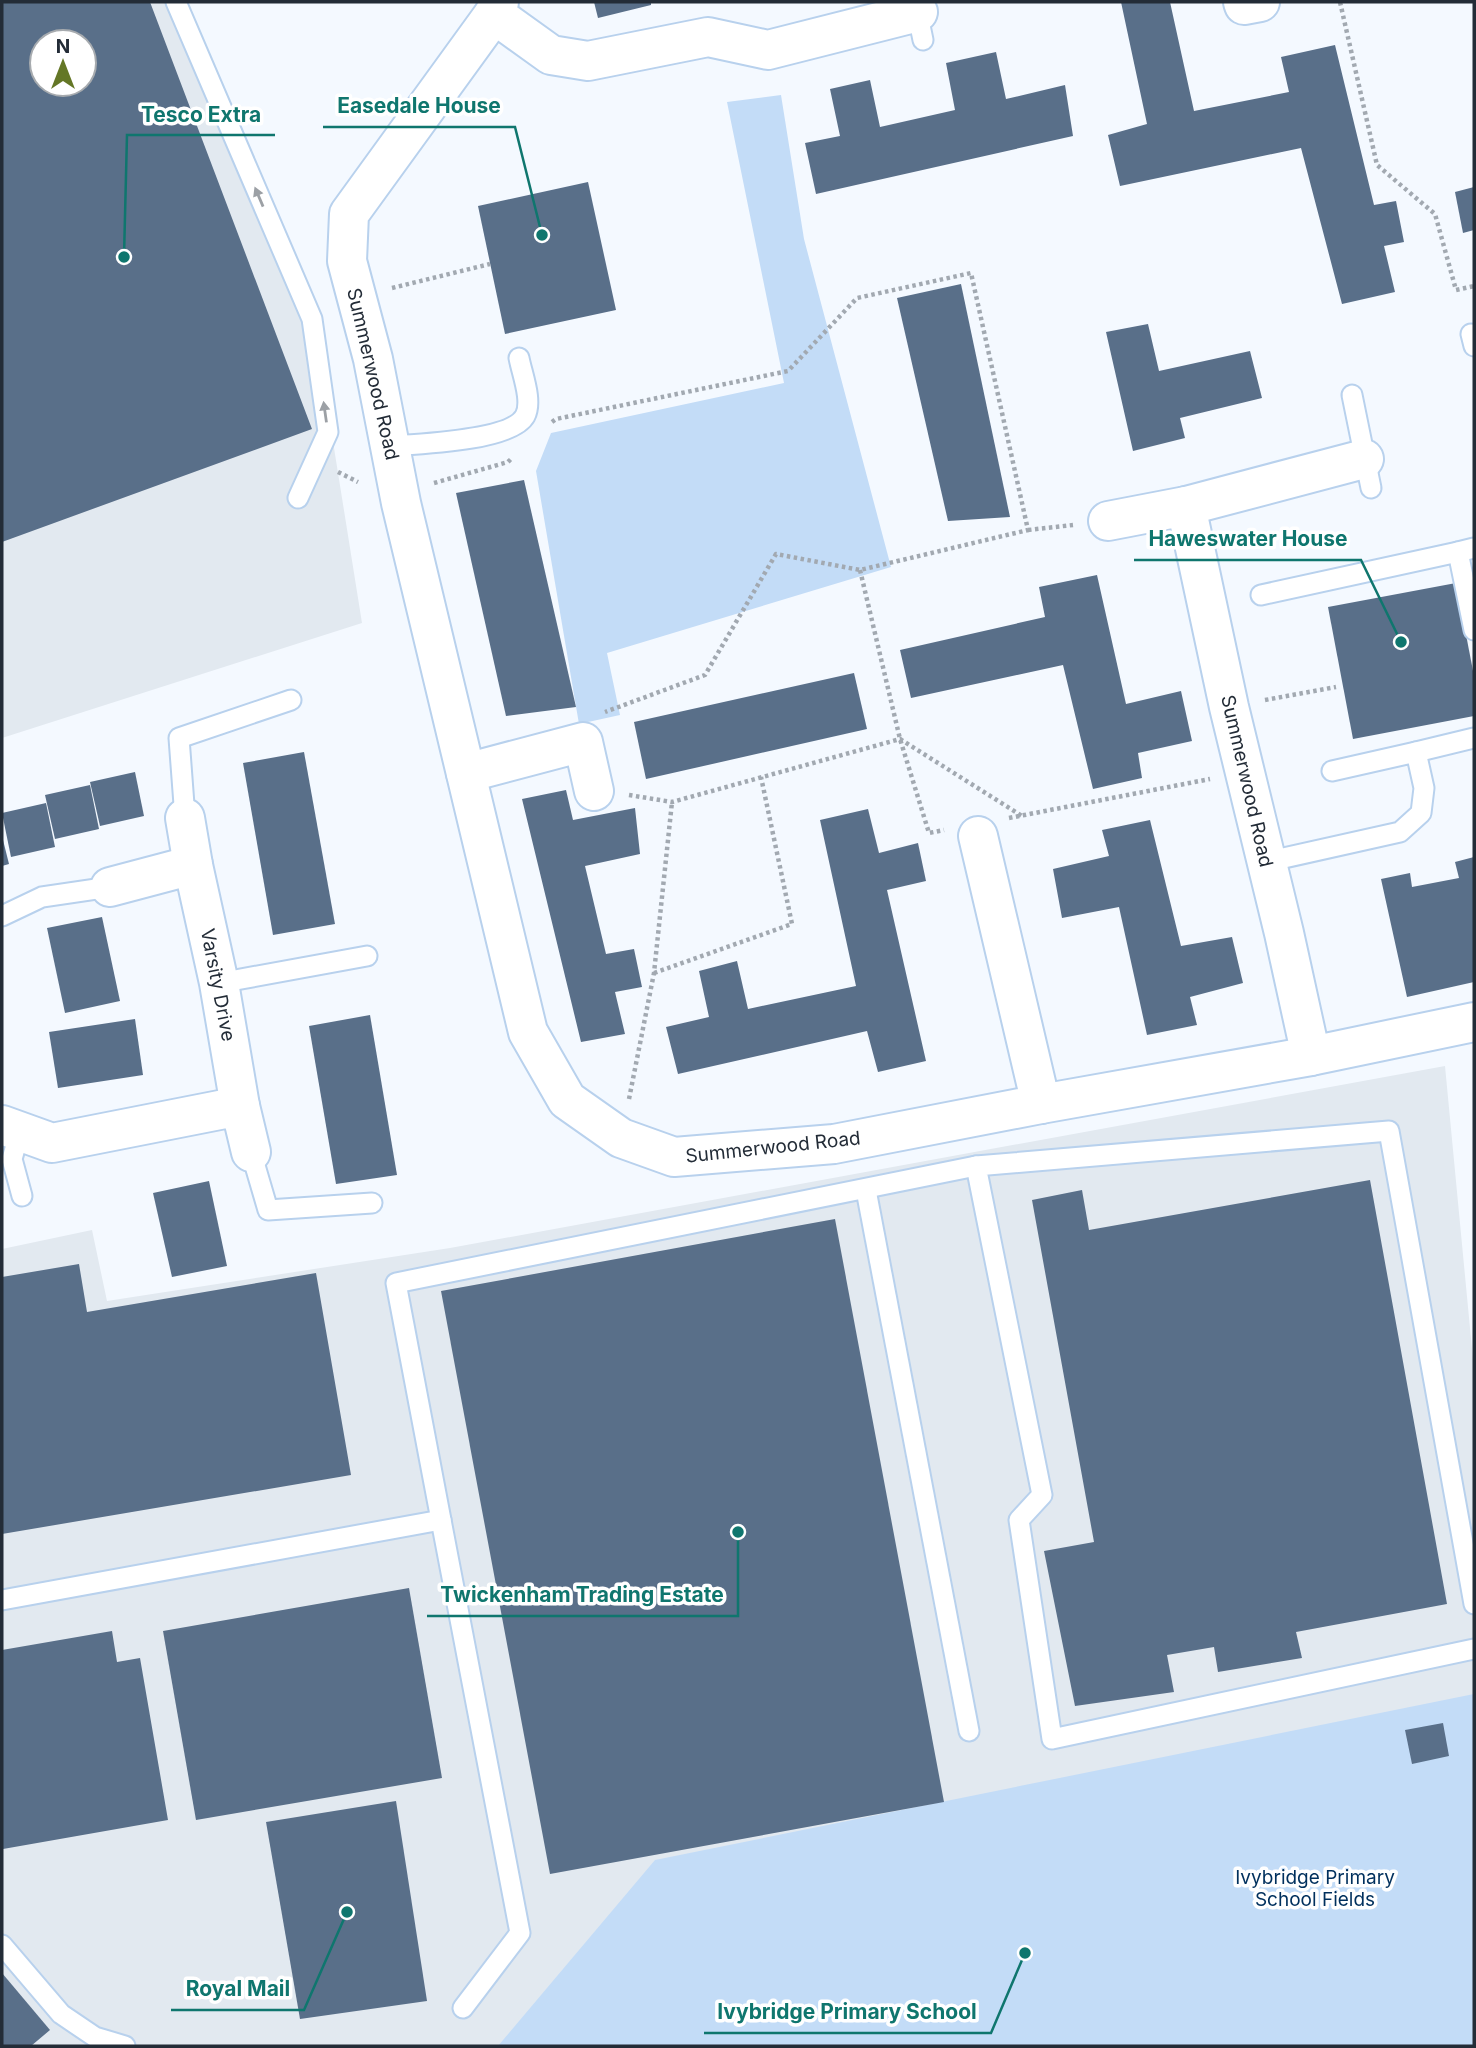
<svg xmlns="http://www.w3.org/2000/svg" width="1476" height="2048" font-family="Inter,sans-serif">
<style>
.built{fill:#e2e9f0;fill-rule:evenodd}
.green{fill:#c3dcf7}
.building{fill:#596f89;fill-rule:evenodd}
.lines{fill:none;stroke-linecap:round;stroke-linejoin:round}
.service-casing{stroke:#b8d1ed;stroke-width:23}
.minor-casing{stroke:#b8d1ed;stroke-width:42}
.path{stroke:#a2a9b1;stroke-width:4.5;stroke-dasharray:3.5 3.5;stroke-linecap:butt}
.service{stroke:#fff;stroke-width:19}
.minor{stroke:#fff;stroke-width:38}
.oneway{fill:#9ca0a5}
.labels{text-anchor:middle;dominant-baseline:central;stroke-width:7;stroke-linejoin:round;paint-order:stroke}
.street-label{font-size:19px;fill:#232c37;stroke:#fff}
.park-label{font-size:19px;fill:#00305d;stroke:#fff}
.leader{fill:none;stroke:#0f766e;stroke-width:2.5}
.callout-dot{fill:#0f766e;stroke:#fff;stroke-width:2.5}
.callout-label{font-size:21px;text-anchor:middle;font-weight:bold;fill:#0f766e;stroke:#fff;stroke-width:7;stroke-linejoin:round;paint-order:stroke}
</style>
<rect width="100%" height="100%" fill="#f4f9ff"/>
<g class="built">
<path d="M2 2H180L319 354 362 623 2 738ZM42 42H84V84H42Z"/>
<path d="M1445 1066 1474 1370V2046H2V1249L92 1230 107 1301 450 1248Z"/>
</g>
<g class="green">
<path d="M781 95 804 239 891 567 607 653 620 715 579 724 536 471 551 433 784 383 727 102Z"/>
<path d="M1474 1694V2046H498L655 1860Z"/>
</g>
<g class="building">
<path d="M2 2H150L312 429 2 542ZM42 42H84V84H42Z"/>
<path d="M594 2H651V5L598 18Z"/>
<path d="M1121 2H1170L1194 111 1289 92 1281 57 1335 45 1374 205 1396 201 1404 242 1384 246 1395 292 1342 304 1301 148 1120 186 1108 135 1147 124Z"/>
<path d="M996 52 1006 99 1065 85 1073 136 816 194 805 143 840 136 830 89 870 80 880 127 955 110 946 63Z"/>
<path d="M588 182 616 310 505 334 478 206Z"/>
<path d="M1474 187V230L1463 233 1455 192Z"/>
<path d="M961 284 1010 517 948 521 897 298Z"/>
<path d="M1148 324 1159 371 1250 351 1262 398 1180 418 1185 438 1133 451 1106 332Z"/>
<path d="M524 480 576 707 506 716 456 493Z"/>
<path d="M1097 575 1126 704 1181 691 1192 741 1138 753 1142 778 1093 789 1063 665 911 698 900 650 1045 617 1039 587Z"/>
<path d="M1456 583 1474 676V716L1353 739 1328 607Z"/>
<path d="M854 673 867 729 646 779 634 722Z"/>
<path d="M304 752 335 924 273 935 243 763Z"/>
<path d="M135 772 144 816 100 826 90 782Z"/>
<path d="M90 785 99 829 55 839 45 795Z"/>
<path d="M566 790 573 820 635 808 640 854 585 866 606 954 634 949 642 987 615 992 625 1034 581 1042 522 799Z"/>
<path d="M46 803 55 847 11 857 2 813Z"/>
<path d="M868 809 879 853 918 843 926 881 887 890 926 1061 878 1072 867 1031 678 1074 666 1027 709 1017 699 971 737 961 748 1009 856 986 820 820Z"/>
<path d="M1150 820 1181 946 1232 937 1243 983 1190 997 1197 1025 1147 1035 1119 907 1062 918 1053 869 1109 856 1102 830Z"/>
<path d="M2 836 9 864 2 866Z"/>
<path d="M1474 857V982L1407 997 1381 879 1410 873 1412 887 1459 878 1455 862Z"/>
<path d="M102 917 120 1001 65 1013 47 928Z"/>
<path d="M370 1015 397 1175 336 1184 309 1026Z"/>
<path d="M135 1019 143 1075 58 1088 49 1032Z"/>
<path d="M1370 1180 1447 1604 1296 1632 1302 1658 1218 1672 1214 1647 1167 1655 1174 1692 1075 1706 1044 1551 1094 1542 1032 1200 1082 1190 1089 1230Z"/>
<path d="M209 1181 227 1266 172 1277 153 1193Z"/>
<path d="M835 1219 944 1802 550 1874 441 1291Z"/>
<path d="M79 1264 87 1312 316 1273 351 1475 2 1534V1277Z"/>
<path d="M409 1588 442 1778 196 1820 163 1631Z"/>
<path d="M112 1631 117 1662 140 1658 168 1820 3 1849 2 1650Z"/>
<path d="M1443 1723 1449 1756 1412 1764 1405 1730Z"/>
<path d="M396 1801 427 2001 300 2019 266 1822Z"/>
<path d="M2 1973 50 2030 31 2046H2Z"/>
</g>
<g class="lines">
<defs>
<g id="service">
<path d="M176 2 312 319 328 432 298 498"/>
<path d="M916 6 923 40"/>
<path d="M1471 334 1474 346"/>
<path d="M1352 395 1371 488"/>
<path d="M390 446C417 444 511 441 525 416 533 401 522 374 519 358"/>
<path d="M1474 548 1458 552 1474 630"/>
<path d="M1261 595 1458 552"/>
<path d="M1416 752 1474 738"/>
<path d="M185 818 179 738 291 700"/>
<path d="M1266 862 1400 832 1421 813 1424 788 1416 752 1332 771"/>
<path d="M2 916 42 897 110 887"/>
<path d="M219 983 367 956"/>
<path d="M20 1131 12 1159 22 1196"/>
<path d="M251 1152 268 1210 372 1203"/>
<path d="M866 1190 969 1731"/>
<path d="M441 1520 520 1933 463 2008"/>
<path d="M2 1600 441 1520 396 1283 976 1166"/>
<path d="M1474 1604 1389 1131 976 1166 1042 1495 1019 1520 1052 1739 1474 1649"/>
<path d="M2 1945 61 2014 95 2037 125 2046"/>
</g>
<g id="minor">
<path d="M499 2 494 14 349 214 347 261 373 359 401 503 528 1032 567 1100 621 1138 674 1157 834 1144 1041 1104 1311 1056 1474 1022"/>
<path d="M1243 2 1244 5 1260 2"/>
<path d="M494 14 551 55 588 61 708 37 768 50 918 12"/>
<path d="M1186 506 1364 459"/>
<path d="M1108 521 1186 506 1229 707 1284 933 1311 1056"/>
<path d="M466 773 583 742 594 791"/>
<path d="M185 818 193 865 219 983 240 1106"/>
<path d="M978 836 1041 1104"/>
<path d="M110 887 193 865"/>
<path d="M2 1125 52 1143 240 1106 251 1152"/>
</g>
</defs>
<use href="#service" class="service-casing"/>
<use href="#minor" class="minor-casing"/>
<g class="path">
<path d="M1340 2 1377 165 1435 214 1456 290 1474 286"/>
<path d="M392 288 490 264"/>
<path d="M552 422 556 419 788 371 857 298 971 273 1028 530 860 570 776 554 705 675 605 712"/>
<path d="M338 472 358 482"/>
<path d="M434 483 508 462 512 458"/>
<path d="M1028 530 1073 525"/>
<path d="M860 570 900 739 929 833 944 830"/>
<path d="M1265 700 1336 687"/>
<path d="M629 795 672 802 900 739 1022 816"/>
<path d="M1009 818 1210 779"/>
<path d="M654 973 792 924 761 777"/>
<path d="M629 1099 654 973 672 802"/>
</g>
<use href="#service" class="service"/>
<use href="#minor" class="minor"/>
</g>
<defs><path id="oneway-solid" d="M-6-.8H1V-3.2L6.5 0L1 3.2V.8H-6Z" transform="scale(1.75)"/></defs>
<g class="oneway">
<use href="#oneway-solid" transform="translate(259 197) rotate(-113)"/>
<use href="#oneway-solid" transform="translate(325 412) rotate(-98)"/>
</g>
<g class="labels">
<g class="street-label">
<text transform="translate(373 374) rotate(77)">Summerwood Road</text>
<text transform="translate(1247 781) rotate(77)">Summerwood Road</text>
<text transform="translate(218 985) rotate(79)">Varsity Drive</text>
<text transform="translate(773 1147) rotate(-6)">Summerwood Road</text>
</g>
<g class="park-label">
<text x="1315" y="1877">Ivybridge Primary<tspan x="1315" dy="22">School Fields</tspan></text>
</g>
</g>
<path class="leader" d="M542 235L515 127H323M124 257L127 135H275M1401 642L1361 560H1134M738 1532L738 1616H427M347 1912L304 2010H171M1025 1953L991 2033H704"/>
<g class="callout-dot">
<circle cx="542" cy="235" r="7"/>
<circle cx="124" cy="257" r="7"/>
<circle cx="1401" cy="642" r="7"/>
<circle cx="738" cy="1532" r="7"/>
<circle cx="347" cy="1912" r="7"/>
<circle cx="1025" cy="1953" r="7"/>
</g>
<g class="callout-label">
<text x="419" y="113">Easedale House</text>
<text x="201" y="122">Tesco Extra</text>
<text x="1248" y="546">Haweswater House</text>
<text x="582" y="1602">Twickenham Trading Estate</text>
<text x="238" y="1996">Royal Mail</text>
<text x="847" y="2019">Ivybridge Primary School</text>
</g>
<rect width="1476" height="2048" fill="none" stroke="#232c37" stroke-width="7"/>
<g transform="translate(63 63)"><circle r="33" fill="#ffffff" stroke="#a7abaf" stroke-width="2"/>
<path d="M0-5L12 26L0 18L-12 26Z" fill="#647726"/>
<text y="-10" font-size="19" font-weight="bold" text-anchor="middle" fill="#232c37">N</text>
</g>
</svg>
